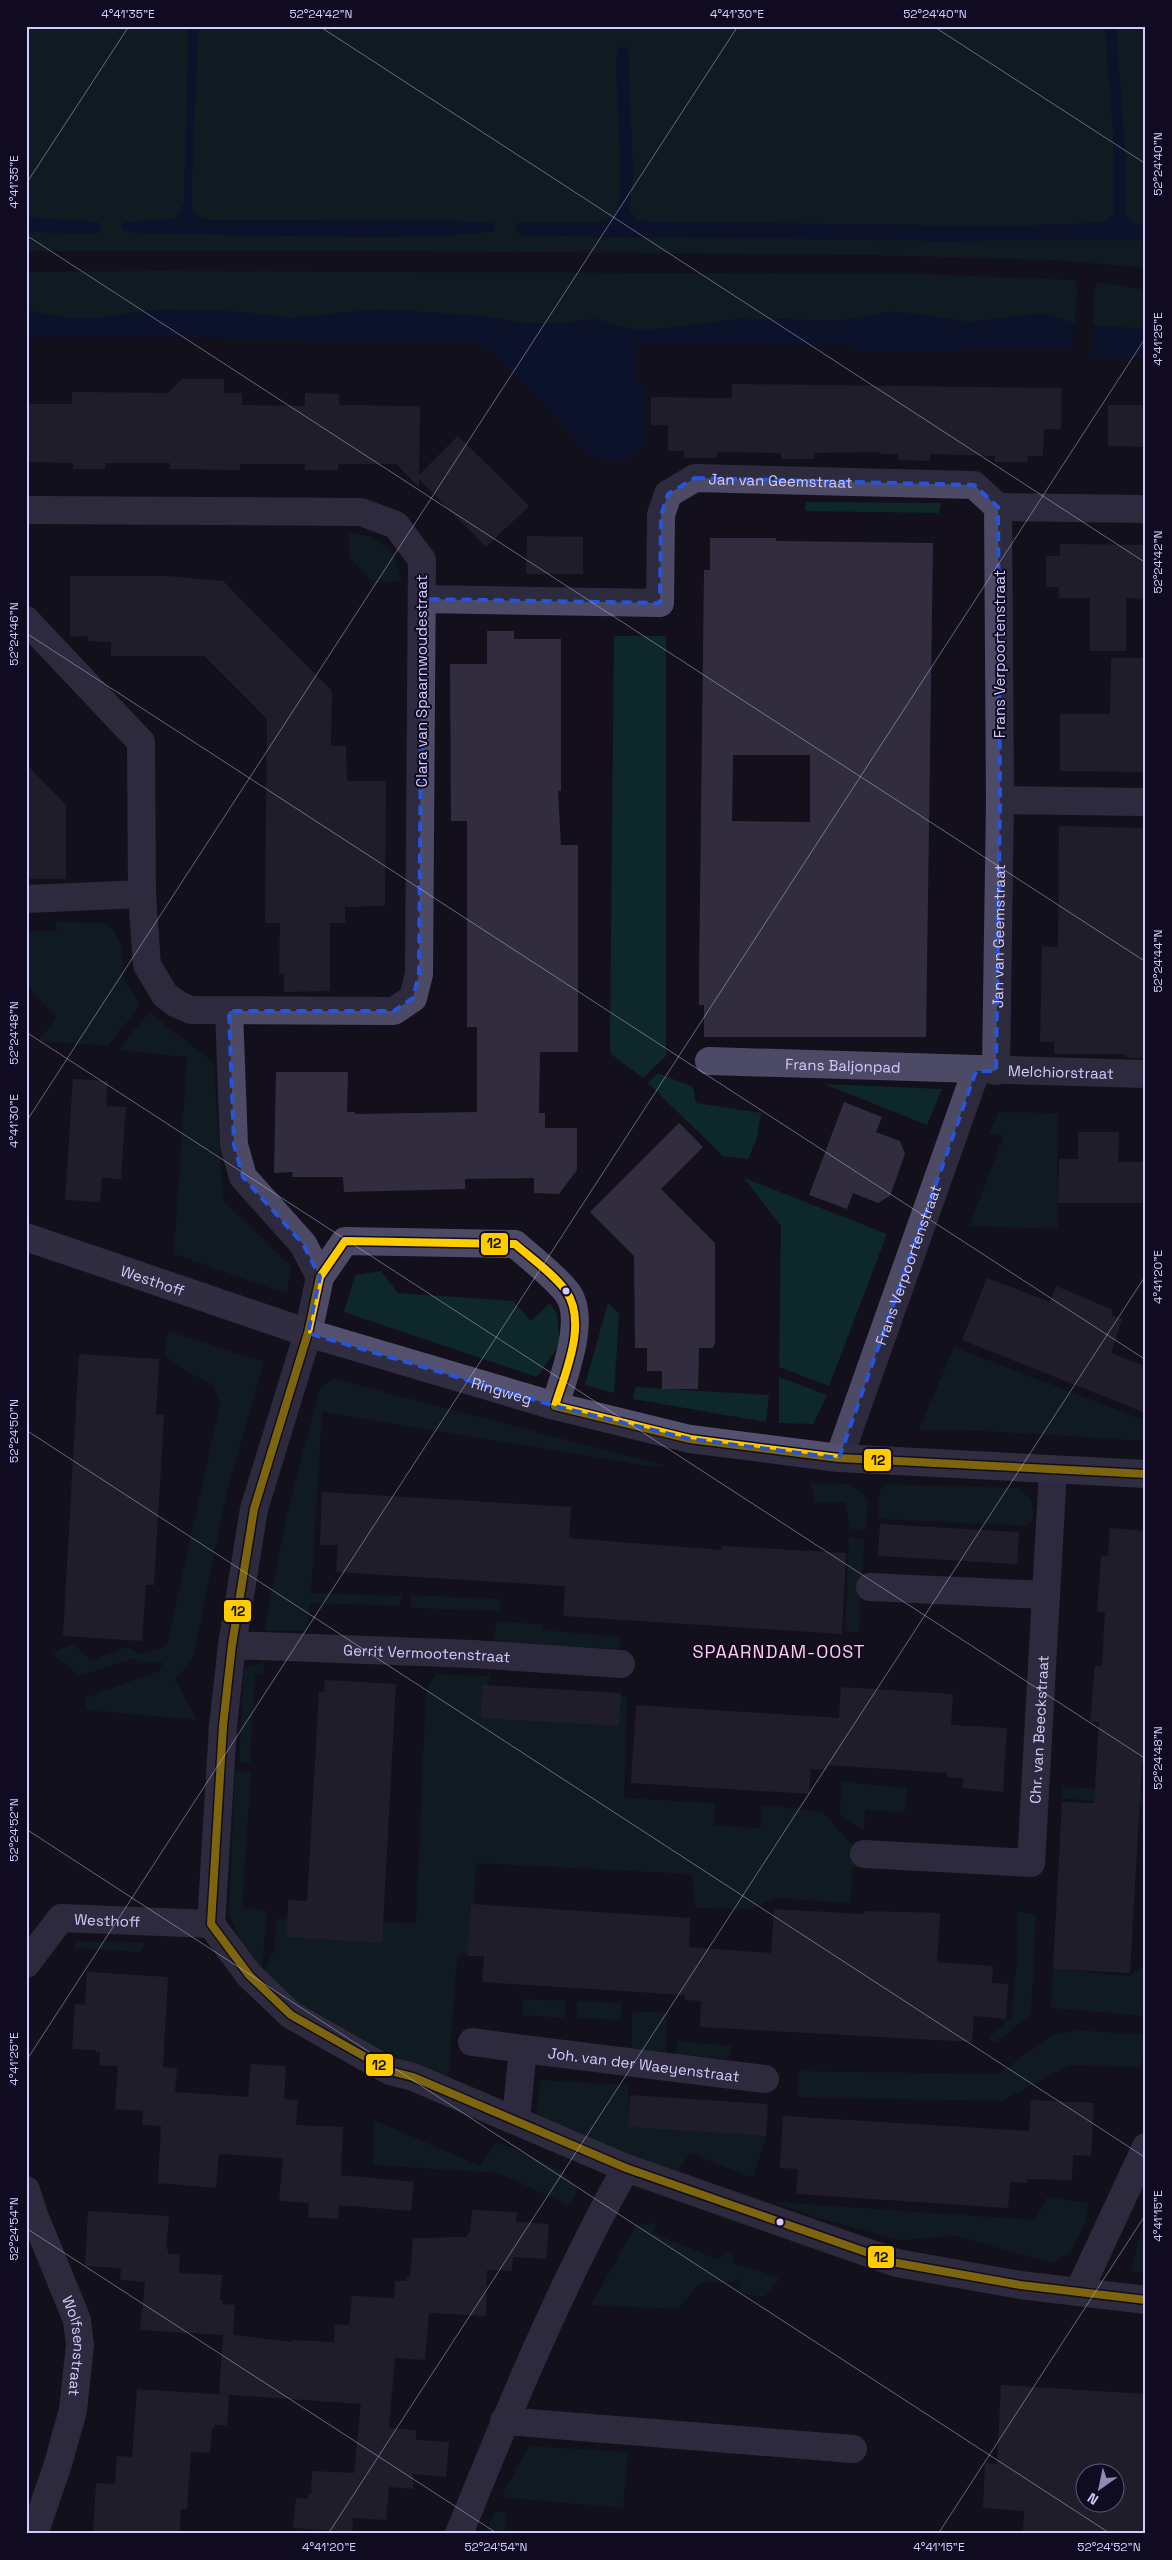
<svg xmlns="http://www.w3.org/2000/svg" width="1172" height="2560" font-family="'Space Grotesk',sans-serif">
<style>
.green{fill:#0e2729}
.water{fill:#06163d}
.building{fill:#312d3e;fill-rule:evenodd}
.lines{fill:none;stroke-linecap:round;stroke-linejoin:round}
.street{stroke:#4d4a65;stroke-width:28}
.secondary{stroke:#545170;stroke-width:28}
.bus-1-casing{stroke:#100b21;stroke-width:11}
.bus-1{stroke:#fc0;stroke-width:8}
.marked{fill:none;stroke:#2654da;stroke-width:4;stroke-dasharray:10 6;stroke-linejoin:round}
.ticks{fill:none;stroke:#d3cbff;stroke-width:1;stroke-opacity:0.45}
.bus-dot{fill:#d3cbff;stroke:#100b21;stroke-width:2}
.labels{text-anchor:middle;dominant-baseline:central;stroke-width:4;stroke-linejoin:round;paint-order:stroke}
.street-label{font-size:15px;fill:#d3cbff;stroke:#100b21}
.quarter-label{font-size:18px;letter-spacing:1px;fill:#ffcdea;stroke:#100b21}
.line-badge{stroke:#100b21;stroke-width:2}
.pale-badge-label{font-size:14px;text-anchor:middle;font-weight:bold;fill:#111}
.neatline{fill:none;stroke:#d3cbff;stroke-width:2}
.ticks-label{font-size:12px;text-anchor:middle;fill:#d3cbff}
</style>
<rect width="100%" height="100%" fill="#13101c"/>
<g class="green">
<path d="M26 26H189L184 203 176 219 125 222 121 225 123 231 222 235 392 237 490 232 494 231 495 226 493 223 456 221 209 220 194 214 191 204 198 26H1105L1113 129 1114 211 1112 216 1101 223 1009 226 649 222 636 220 629 211 633 176 628 50H617C616 82 618 114 620 147 621 169 623 194 615 216L595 223H518L515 231 521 235C729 240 937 239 1146 240V268L1054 260 869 255 407 251H26V232L96 233 101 228 98 222 26 217Z"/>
<path d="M1116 26H1146V226L1131 222 1126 215V168Z"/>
<path d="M160 271 922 274 1075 280 1077 286 1075 324 1046 313 969 322 913 313 840 321 782 319 648 330 629 329 597 319 556 323H522L482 316 380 309 290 318 241 312 161 309 97 318H66L26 310V272Z"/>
<path d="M1098 282 1146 290V329L1093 325 1094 290Z"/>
<path d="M806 502 941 503 939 513 805 511Z"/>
<path d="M349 532 373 537 393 553 401 581 374 583 349 557Z"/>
<path d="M614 636H666V1056L643 1078 611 1054 610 1044Z"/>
<path d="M55 922 102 923 113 929 121 945 124 979 140 1005 108 1046 39 1041 56 1017 26 985V931H57Z"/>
<path d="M149 1012 214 1063 223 1200 291 1267 287 1294 174 1254 187 1057 118 1050Z"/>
<path d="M658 1073 693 1087 696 1103 761 1113 757 1137 748 1159 723 1156 648 1083Z"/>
<path d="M824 1084 942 1089 927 1125Z"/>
<path d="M999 1112 1057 1113 1058 1229 969 1226 1004 1136 988 1134Z"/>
<path d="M744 1178 887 1234 829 1386 779 1367 781 1226Z"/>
<path d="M381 1271 398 1293 513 1301 531 1321 550 1303 557 1314 560 1344 537 1377 344 1312 355 1275Z"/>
<path d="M608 1303 619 1314 614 1393 585 1385Z"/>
<path d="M168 1331 264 1362 226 1494 193 1658 175 1680 197 1720 86 1710 85 1698 159 1671 163 1662 138 1664 135 1658 79 1676 53 1653 72 1644 92 1660 127 1647 141 1654 167 1646 220 1404 213 1386 170 1361 165 1354Z"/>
<path d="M954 1347 1146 1421V1441L983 1431 919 1430Z"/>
<path d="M779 1377 827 1395 813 1424 779 1423Z"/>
<path d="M335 1379 670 1467 642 1465 322 1412 311 1593 402 1596 400 1606 310 1603 307 1631H264L287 1515 320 1387Z"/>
<path d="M635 1387 769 1395 766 1422 633 1399Z"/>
<path d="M810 1483 851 1484 868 1500 866 1530 850 1529 845 1502H816Z"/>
<path d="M884 1484 1017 1488 1031 1499 1034 1517 1027 1526 879 1519V1494Z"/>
<path d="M849 1537 864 1539 859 1632H845Z"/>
<path d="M411 1595 500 1599 501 1611 411 1608Z"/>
<path d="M496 1622 542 1624 543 1630 619 1637 620 1649 494 1643Z"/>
<path d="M265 1662 264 1672 255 1675 250 1763 239 1762 244 1669Z"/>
<path d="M435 1674 490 1676 486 1693 627 1697 624 1798 715 1803 714 1825 761 1828 762 1805 823 1812 855 1849 850 1903 774 1898 751 1909 695 1908 692 1874 476 1863 472 1950 457 1959 448 2081 346 2032 311 2012 282 1992 264 1970 275 1949 276 1919 416 1923 426 1690Z"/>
<path d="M235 1770 251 1772 242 1907 267 1911 262 1968 247 1954 229 1915Z"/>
<path d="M841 1782 907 1788 905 1812 865 1810 864 1830 840 1814Z"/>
<path d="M1063 1787 1146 1791V1806L1061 1798Z"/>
<path d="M1018 1912 1036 1914 1031 2014 995 2043 989 2038 1011 2017 1017 1961Z"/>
<path d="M76 1941 145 1943 140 1952 73 1948Z"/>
<path d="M1146 1963V2016L1051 2008 1053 1969 1130 1976Z"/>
<path d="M523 1999 566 2001 565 2018 522 2015Z"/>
<path d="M577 2001 622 2003 621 2020 578 2018Z"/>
<path d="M632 2011 667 2013 666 2053H632Z"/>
<path d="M1075 2030 1146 2035V2050L1139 2067 1070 2065 1002 2101 797 2097 799 2071 998 2074 1051 2036Z"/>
<path d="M677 2041 731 2046 730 2059 676 2054Z"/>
<path d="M540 2080 628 2085V2127L766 2136 753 2178 690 2153 675 2176 537 2115Z"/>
<path d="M374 2120 480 2166 496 2142 563 2171 577 2190 570 2206 498 2173 373 2165Z"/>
<path d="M1047 2197 1088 2203 1085 2224 1070 2253 1051 2263 957 2236 900 2240 818 2218 775 2202 1035 2220Z"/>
<path d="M1146 2212V2273L1131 2271Z"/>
<path d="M657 2223 653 2233 719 2260 725 2252 735 2256 732 2263 778 2277 777 2283 764 2297 741 2293 739 2279 726 2283 700 2282 678 2309 591 2305 636 2225Z"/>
<path d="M529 2446 628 2452 623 2508 501 2497Z"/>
<path d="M495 2512H506L505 2534H485Z"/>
</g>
<g class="water">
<path d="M189 26H198L191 204C193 218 205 220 218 221L489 222 494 224V231L443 236 392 237 152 234 123 231 121 225 125 222 175 219 184 203Z"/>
<path d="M1105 26H1116L1126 168V215L1131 222 1146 226V240L937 241 521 235 515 231 518 223H595L615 216C623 194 621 169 620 147 618 114 616 82 617 50L620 47H626L628 54 633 176 629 211 636 220 649 222 1009 226 1101 223 1112 216 1114 211 1113 129Z"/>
<path d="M26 217 98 222 101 228 97 233 26 232Z"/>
<path d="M161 309 241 312 290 318 380 309 482 316 522 323H556L597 319 629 329 648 330 737 319 840 321 892 311 969 322 1046 313 1075 324 1074 347H964V352L855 351 854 346 636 343 635 383 645 384 643 449 626 461 597 460 591 456 514 374 493 354 473 341 341 342 197 338 26 337V310L66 318H97Z"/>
<path d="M1093 325 1146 329V357H1092Z"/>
</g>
<g class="building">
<path d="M182 379H224V393H242V405L305 406V393L339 394V405L420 406 419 475 458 436 529 506 486 547 419 479V487L396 464H338V470H305V464H240V470L170 469V463H105V469H73V463L26 462V404H72V392L168 393Z"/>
<path d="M732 384 1062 388 1061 429H1044L1043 456H1027L1028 462H995V456L930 454V461L898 460V454H881V452L814 453V459H781V453L717 452V458H684V451H668V425H651V397L732 398Z"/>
<path d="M1108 405H1146V447L1108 446Z"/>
<path d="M527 536 583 537V574H526Z"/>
<path d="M710 538H776V541L933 543 926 1037H704V1005H699V979L704 570H710ZM733 755H810V822L732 821Z"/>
<path d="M1060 544 1146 545V599L1126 598V651H1090V598H1059V587H1046V556H1060Z"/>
<path d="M70 576H166L223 581 332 691 331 746H346L347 781H386L385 906 345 907V923H330V991L284 992V974H279L280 923H265L267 719 204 656H111V642L88 641V636L70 637Z"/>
<path d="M487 631H514V639H561V791H558L561 845H578V1052H540L539 1113H545V1128H577V1170L559 1194 534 1193V1178L465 1179V1189L344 1192 343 1177H292L293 1172 274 1173 276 1072H348L347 1112H355V1114L477 1112V1027H467V821H451L450 664H487Z"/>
<path d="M1111 658H1146V772L1060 771V714H1110Z"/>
<path d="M26 764 66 805V879H26Z"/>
<path d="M1059 826 1146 828V1058H1128L1124 1054H1054V1042H1040L1042 946 1058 947Z"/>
<path d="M73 1079 108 1081 106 1106 126 1107 121 1179 102 1178 100 1202 65 1200Z"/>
<path d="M844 1102 882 1117 876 1132 900 1141 905 1154 890 1196 878 1203 853 1193 847 1209 809 1195Z"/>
<path d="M679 1123 703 1147 661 1189 715 1243V1343L713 1348H699L698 1389H662V1371H647V1348H635L634 1256 590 1212Z"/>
<path d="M1078 1132H1119L1118 1162H1146V1203H1058L1059 1159H1078Z"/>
<path d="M987 1278 1050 1302 1056 1286 1113 1310 1111 1315 1122 1319 1111 1353 1146 1367V1413L962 1340Z"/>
<path d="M79 1354 159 1359 156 1415H164L154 1585H146L142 1641 63 1636Z"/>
<path d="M322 1492 571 1507 569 1538 722 1550V1546L846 1553 842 1634 563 1616 565 1586 336 1572 338 1545H320Z"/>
<path d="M880 1524 1019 1532 1017 1564 878 1556Z"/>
<path d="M1110 1528 1146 1531V1763H1142L1130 1973 1053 1969 1062 1802 1094 1803 1099 1722H1090L1095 1666H1102L1105 1612H1097L1101 1556H1108Z"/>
<path d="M325 1680 396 1684 382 1943 287 1937 288 1900 307 1901 319 1692H324Z"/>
<path d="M482 1685 621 1693 619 1726 481 1718Z"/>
<path d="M841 1687 953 1694 951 1725 1007 1728 1003 1792 963 1788V1778L947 1777V1773L827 1765V1770L811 1769 809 1794 631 1783 636 1705 839 1718Z"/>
<path d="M471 1904 690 1918 689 1947 771 1953 774 1909 864 1914 865 1911 940 1913 937 1962 993 1966 992 1983 1008 1984 1006 2019 974 2016 972 2042 700 2027 701 2001 685 2000V1995L482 1982 484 1956H467Z"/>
<path d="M87 1972 168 1977 163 2067 177 2068 175 2092 248 2097 251 2064 286 2066 284 2099 298 2100 296 2125 343 2127 341 2175 414 2182 411 2211 339 2205 338 2219 308 2217 309 2203 279 2201 283 2158 219 2154 216 2188 158 2183 161 2126 142 2125 143 2111 115 2109 118 2066 99 2065 100 2052H96V2050L72 2049 75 2004 85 2005Z"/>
<path d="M630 2095 768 2104 766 2136 628 2127Z"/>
<path d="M1031 2100 1094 2103 1091 2156 1073 2155 1072 2180 1027 2179V2183L1010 2182 1008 2208 796 2194 798 2169 780 2168 783 2116 1029 2131Z"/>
<path d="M472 2210 517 2212 516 2222 549 2224 546 2259 513 2257 512 2271 487 2270 486 2316 429 2313 425 2360 395 2358 389 2428 416 2430V2440L449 2442 446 2477 413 2474V2489L389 2487 386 2520 353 2518 352 2532 293 2528 296 2498 307 2499 308 2494H311L312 2471 354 2473 361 2404 219 2394 223 2335 140 2330 145 2282 120 2280 121 2268 85 2266 88 2211 169 2216 166 2249H168V2254H180L179 2273 222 2275 220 2300H223L222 2304 235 2305 233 2335 291 2342V2340L334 2342 335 2324 349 2325 352 2296 394 2298 395 2281H407V2277H410L413 2238 467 2237 468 2233H470Z"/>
<path d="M1001 2385 1146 2394V2534H1023L1024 2511 983 2508 985 2463 997 2464ZM1084 2472H1114V2502H1084Z"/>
<path d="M137 2389 229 2395 227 2425H215L214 2429 212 2428 210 2453 191 2452 187 2509H181L179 2534H93L96 2483 115 2484 117 2456 132 2457Z"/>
</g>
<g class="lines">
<g class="street">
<path d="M26 510 361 512 396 525 422 560 419 974 413 998 394 1011 191 1010 177 1004 165 995 147 965 142 894 141 742 26 620"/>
<path id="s1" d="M422 599 660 603 661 515 668 494 695 478 974 485 998 507 1146 509"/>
<path d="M1000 800 1146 802"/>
<path d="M26 899 142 894"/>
<path d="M229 1011 234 1145 243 1177 303 1244 320 1277"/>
<path id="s2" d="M709 1061 1146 1074"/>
<path id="s3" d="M996 1071 1000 800 998 507"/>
<path d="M555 1406C563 1377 588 1317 566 1291 552 1274 532 1259 515 1244L345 1241 320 1277 308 1333 254 1509 232 1645 223 1726 211 1924 249 1975 291 2015 390 2071 413 2077 626 2168 897 2263 1020 2285 1146 2300"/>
<path id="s4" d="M839 1458 976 1071"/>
<path d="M870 1587 1046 1595"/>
<path id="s5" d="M232 1645 473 1654 621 1664"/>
<path id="s6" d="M864 1854 1031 1863 1053 1470"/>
<path id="s7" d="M26 1964 61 1918 211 1924"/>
<path d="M472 2042 523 2049"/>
<path id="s8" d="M516 2119 523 2049 765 2079"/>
<path id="s9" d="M26 2190 34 2215 77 2320 80 2345 73 2410 58 2464 34 2534"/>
<path d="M1079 2291 1146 2147"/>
<path d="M504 2421 853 2449"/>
<path d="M459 2534C509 2410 561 2284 626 2168"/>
</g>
<path class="secondary" id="s10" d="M26 1237 308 1333 555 1406 690 1439 839 1458 1146 1474"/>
<defs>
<path id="bus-1" d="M1146 1474 839 1458 690 1439 555 1406C565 1373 588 1323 566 1291 553 1273 532 1259 515 1244L345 1241 320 1277 308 1333 254 1509 232 1645 223 1726 211 1924 249 1975 291 2015 390 2071 413 2077 626 2168 897 2263 1020 2285 1146 2300"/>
</defs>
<use href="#bus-1" class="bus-1-casing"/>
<use href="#bus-1" class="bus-1"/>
</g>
<path d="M0 0H1172V2560H0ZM695 478 974 485 998 507 1000 800 996 1071H976L839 1458 690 1439 555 1406 308 1333 320 1277 303 1244 243 1177 234 1145 229 1011H394L413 998 419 974 422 599 660 603 661 515 668 494Z" fill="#13101c" fill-opacity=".55" fill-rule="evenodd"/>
<path class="marked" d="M695 478 974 485 998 507 1000 800 996 1071H976L839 1458 690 1439 555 1406 308 1333 320 1277 303 1244 243 1177 234 1145 229 1011H394L413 998 419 974 422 599 660 603 661 515 668 494Z"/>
<path class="ticks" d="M319 26 1146 563M933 26 1146 164M26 184 129 26M26 235 1146 962M26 633 1146 1360M26 1032 1146 1759M26 1122 738 26M26 1430 1146 2158M26 1829 1111 2534M26 2061 1146 337M26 2228 498 2534M328 2534 1146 1275M938 2534 1146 2214"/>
<g class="bus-dot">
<circle cx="566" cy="1291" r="4.5"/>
<circle cx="780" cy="2222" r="4.5"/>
</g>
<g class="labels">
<g class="street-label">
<text stroke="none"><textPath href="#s1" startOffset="465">Jan van Geemstraat</textPath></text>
<text transform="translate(999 654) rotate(-90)">Frans Verpoortenstraat</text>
<text transform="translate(421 681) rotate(-90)">Clara van Spaarnwoudestraat</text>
<text stroke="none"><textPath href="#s3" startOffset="135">Jan van Geemstraat</textPath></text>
<text stroke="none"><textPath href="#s2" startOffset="134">Frans Baljonpad</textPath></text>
<text stroke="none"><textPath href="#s2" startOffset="352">Melchiorstraat</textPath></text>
<text stroke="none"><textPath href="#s4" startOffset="205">Frans Verpoortenstraat</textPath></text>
<text stroke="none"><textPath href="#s10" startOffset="134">Westhoff</textPath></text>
<text stroke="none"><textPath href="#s10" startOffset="500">Ringweg</textPath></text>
<text stroke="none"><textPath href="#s5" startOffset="195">Gerrit Vermootenstraat</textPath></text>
<text stroke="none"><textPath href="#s6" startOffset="301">Chr. van Beeckstraat</textPath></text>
<text stroke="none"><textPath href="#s7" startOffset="104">Westhoff</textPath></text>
<text stroke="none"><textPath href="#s8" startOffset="192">Joh. van der Waeyenstraat</textPath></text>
<text stroke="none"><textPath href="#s9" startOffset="165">Wolfsenstraat</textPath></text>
</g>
<g class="quarter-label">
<text x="779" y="1651">SPAARNDAM-OOST</text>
</g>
</g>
<g class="line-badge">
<rect x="480" y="1232" width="29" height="24" rx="5" fill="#fc0"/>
<rect x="863" y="1448" width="29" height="24" rx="5" fill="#fc0"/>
<rect x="223" y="1599" width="29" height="24" rx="5" fill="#fc0"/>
<rect x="365" y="2053" width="29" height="24" rx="5" fill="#fc0"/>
<rect x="867" y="2245" width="28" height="24" rx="5" fill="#fc0"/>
</g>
<g class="pale-badge-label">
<text x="494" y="1248">12</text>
<text x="878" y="1465">12</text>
<text x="238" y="1616">12</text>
<text x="379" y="2070">12</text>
<text x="881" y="2262">12</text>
</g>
<rect width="1172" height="2560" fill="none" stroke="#100b21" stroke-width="55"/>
<g transform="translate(1100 2488) rotate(213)"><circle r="24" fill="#100b21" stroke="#5e587a"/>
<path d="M0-4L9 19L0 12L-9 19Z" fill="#908ab0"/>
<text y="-8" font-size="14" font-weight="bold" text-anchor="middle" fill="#d3cbff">N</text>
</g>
<rect x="28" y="28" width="1116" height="2504" class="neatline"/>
<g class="ticks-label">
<text x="128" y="18">4°41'35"E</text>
<text x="321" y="18">52°24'42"N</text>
<text x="737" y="18">4°41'30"E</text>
<text x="935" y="18">52°24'40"N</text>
<text transform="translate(1158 164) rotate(-90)" y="4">52°24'40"N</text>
<text transform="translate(14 182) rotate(-90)" y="4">4°41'35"E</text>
<text transform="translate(1158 339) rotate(-90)" y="4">4°41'25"E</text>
<text transform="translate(1158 562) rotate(-90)" y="4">52°24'42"N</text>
<text transform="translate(14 634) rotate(-90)" y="4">52°24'46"N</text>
<text transform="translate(1158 961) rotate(-90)" y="4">52°24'44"N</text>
<text transform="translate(14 1033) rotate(-90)" y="4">52°24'48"N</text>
<text transform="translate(14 1121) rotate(-90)" y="4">4°41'30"E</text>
<text transform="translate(1158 1277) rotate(-90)" y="4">4°41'20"E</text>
<text transform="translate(14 1431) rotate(-90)" y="4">52°24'50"N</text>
<text transform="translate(1158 1758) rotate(-90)" y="4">52°24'48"N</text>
<text transform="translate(14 1830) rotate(-90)" y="4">52°24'52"N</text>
<text transform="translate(14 2059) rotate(-90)" y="4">4°41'25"E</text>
<text transform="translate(1158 2216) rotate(-90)" y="4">4°41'15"E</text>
<text transform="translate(14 2229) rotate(-90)" y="4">52°24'54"N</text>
<text x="329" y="2551">4°41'20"E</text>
<text x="496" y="2551">52°24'54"N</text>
<text x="939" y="2551">4°41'15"E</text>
<text x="1109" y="2551">52°24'52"N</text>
</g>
</svg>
